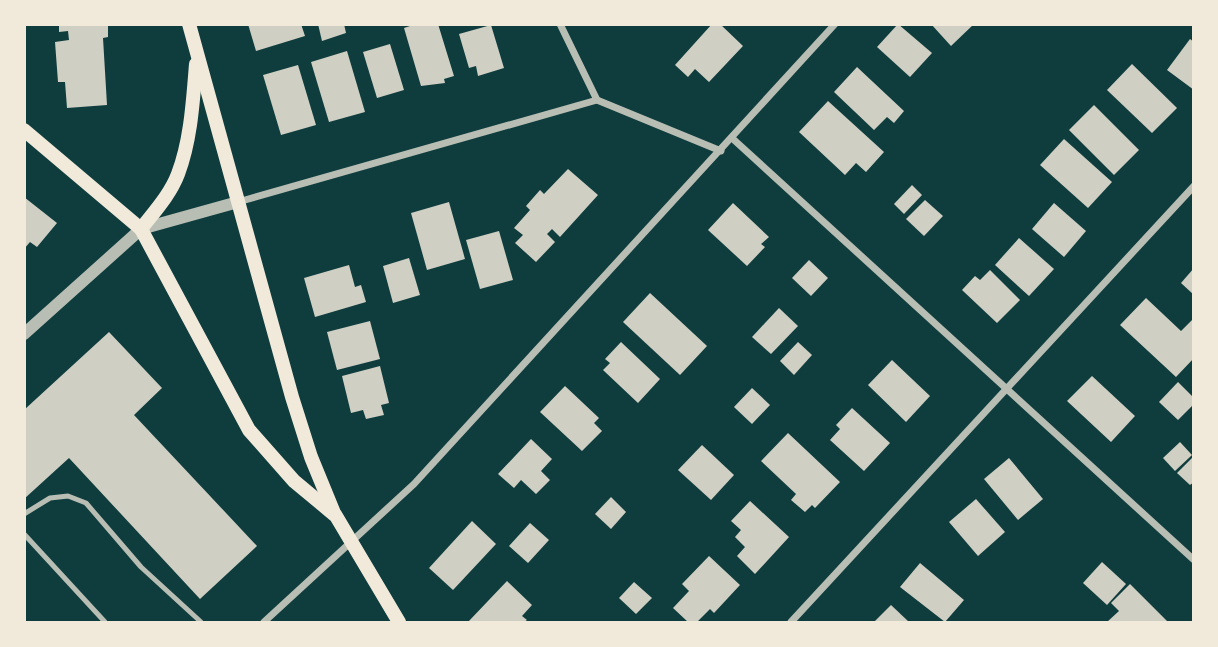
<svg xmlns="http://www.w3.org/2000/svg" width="1218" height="647" font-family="Ubuntu,sans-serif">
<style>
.building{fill:#cfcfc3}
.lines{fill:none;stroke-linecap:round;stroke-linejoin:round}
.service{stroke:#b8beb3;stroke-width:5}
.minor{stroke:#b8beb3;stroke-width:7}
.tertiary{stroke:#b8beb3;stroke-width:12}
.secondary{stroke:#f1e9da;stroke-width:14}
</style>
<rect width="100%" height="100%" fill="#0f3d3e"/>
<g class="building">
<path d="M59 24H108V37L103 38 107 105 67 108 65 82H58L55 42 69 40 68 31 59 32Z"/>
<path d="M248 24H301L305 36 256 51Z"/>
<path d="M318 24H344L346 33 322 41Z"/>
<path d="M416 24H438L454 76 444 79 445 83 421 86 404 28Z"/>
<path d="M712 24H720L743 46 709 82 695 69 688 77 675 65Z"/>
<path d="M898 24 932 53 910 77 877 47Z"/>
<path d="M931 24H974L951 46Z"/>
<path d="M491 25 504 68 478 76 476 66 469 68 459 34Z"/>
<path d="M1190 39 1194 42V90L1167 70Z"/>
<path d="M390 44 404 90 377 98 363 52Z"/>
<path d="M347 51 365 112 329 122 311 62Z"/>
<path d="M1132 64 1177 108 1152 133 1107 90Z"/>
<path d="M298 65 316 125 281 135 263 75Z"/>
<path d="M857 67 904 111 894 123 887 117 874 130 834 92Z"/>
<path d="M828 101 884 152 866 172 856 163 845 175 799 132Z"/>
<path d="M1094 105 1139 150 1114 175 1069 130Z"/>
<path d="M1064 139 1112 182 1088 208 1040 165Z"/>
<path d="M568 169 598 195 560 237 552 229 547 234 555 242 536 262 515 243 523 235 514 228 530 210 526 206 540 190 544 194Z"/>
<path d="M912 185 922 195 904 214 894 204Z"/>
<path d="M24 197 57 223 37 247 30 242 24 249Z"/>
<path d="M925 200 943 216 924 236 906 219Z"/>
<path d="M449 202 465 259 427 270 411 213Z"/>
<path d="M733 203 769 237 761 244 765 247 747 266 708 230Z"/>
<path d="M1054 203 1086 231 1064 257 1032 229Z"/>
<path d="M499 231 513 280 480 289 466 240Z"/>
<path d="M1019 238 1054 269 1029 296 995 265Z"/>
<path d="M409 258 420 295 393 303 383 266Z"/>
<path d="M809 260 828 278 811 296 792 278Z"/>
<path d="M349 265 355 287 361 285 366 302 315 317 304 278Z"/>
<path d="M1194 268V295L1181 283Z"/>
<path d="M990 270 1020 300 997 323 962 290 975 276 980 280Z"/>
<path d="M650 293 707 346 680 375 623 322Z"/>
<path d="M1146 298 1181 331 1194 318V358L1176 377 1120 325Z"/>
<path d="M779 308 798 326 771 354 752 337Z"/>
<path d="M370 321 380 359 337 370 327 332Z"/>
<path d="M109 332 162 388 134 415 257 546 200 599 69 458 24 499V410Z"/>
<path d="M621 342 660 379 638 403 603 370 610 363 605 359Z"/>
<path d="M798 342 812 355 794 375 780 361Z"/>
<path d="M892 360 930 396 906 422 868 385Z"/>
<path d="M380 366 389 403 381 405 384 415 366 419 363 410 351 413 342 376Z"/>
<path d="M1092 376 1135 416 1111 442 1067 401Z"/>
<path d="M1178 382 1194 398V404L1178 420 1159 402Z"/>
<path d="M565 386 599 418 594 423 602 431 582 451 540 412Z"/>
<path d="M752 388 770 405 752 424 734 407Z"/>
<path d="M852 408 890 443 864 471 830 440 840 429 836 425Z"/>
<path d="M788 433 840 482 815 508 812 505 805 512 791 500 796 494 761 461Z"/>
<path d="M531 439 552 459 541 471 550 480 536 494 521 480 514 488 498 474Z"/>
<path d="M1180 442 1192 455 1175 471 1163 458Z"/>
<path d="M702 445 734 475 711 500 678 470Z"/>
<path d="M1194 456V482L1190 485 1177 473Z"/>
<path d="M1009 458 1043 499 1018 520 984 479Z"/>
<path d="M611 497 626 512 611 529 595 514Z"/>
<path d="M976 499 1005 532 978 556 949 522Z"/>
<path d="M750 501 789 537 755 574 737 556 745 547 735 537 741 530 731 521Z"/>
<path d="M472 521 496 544 453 590 429 568Z"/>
<path d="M530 523 549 540 528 563 509 546Z"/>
<path d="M709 556 740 585 714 613 710 609 697 622H688L673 608 689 591 682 584Z"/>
<path d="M1102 562 1126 584 1107 605 1083 583Z"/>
<path d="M920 563 964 600 945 622 900 587Z"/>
<path d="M507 581 532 605 522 616 527 620 524 622H468Z"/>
<path d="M634 582 652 598 636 614 619 598Z"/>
<path d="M1130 584 1168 622H1107L1119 611 1111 603Z"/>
<path d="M891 605 909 622H874Z"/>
</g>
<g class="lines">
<g class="service">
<path d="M24 514 50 498 68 496 86 503 141 567 201 622"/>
<path d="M24 534 105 622"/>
</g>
<g class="minor">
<path d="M560 24 597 100 721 151"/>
<path d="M733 139 1194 560"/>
<path d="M238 202 597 100"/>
<path d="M264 622 414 484 835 24"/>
<path d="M791 622 1194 186"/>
</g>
<path class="tertiary" d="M24 334 141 229 238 202"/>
<g class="secondary">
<path d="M189 24 292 397 311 457 334 513"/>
<path d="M24 130 141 229 249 430 294 481 336 516 399 622"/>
<path d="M141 229C154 212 170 195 178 174 191 140 193 100 196 64"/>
</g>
</g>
<rect width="1218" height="647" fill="none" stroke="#f1e9da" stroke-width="52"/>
</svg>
